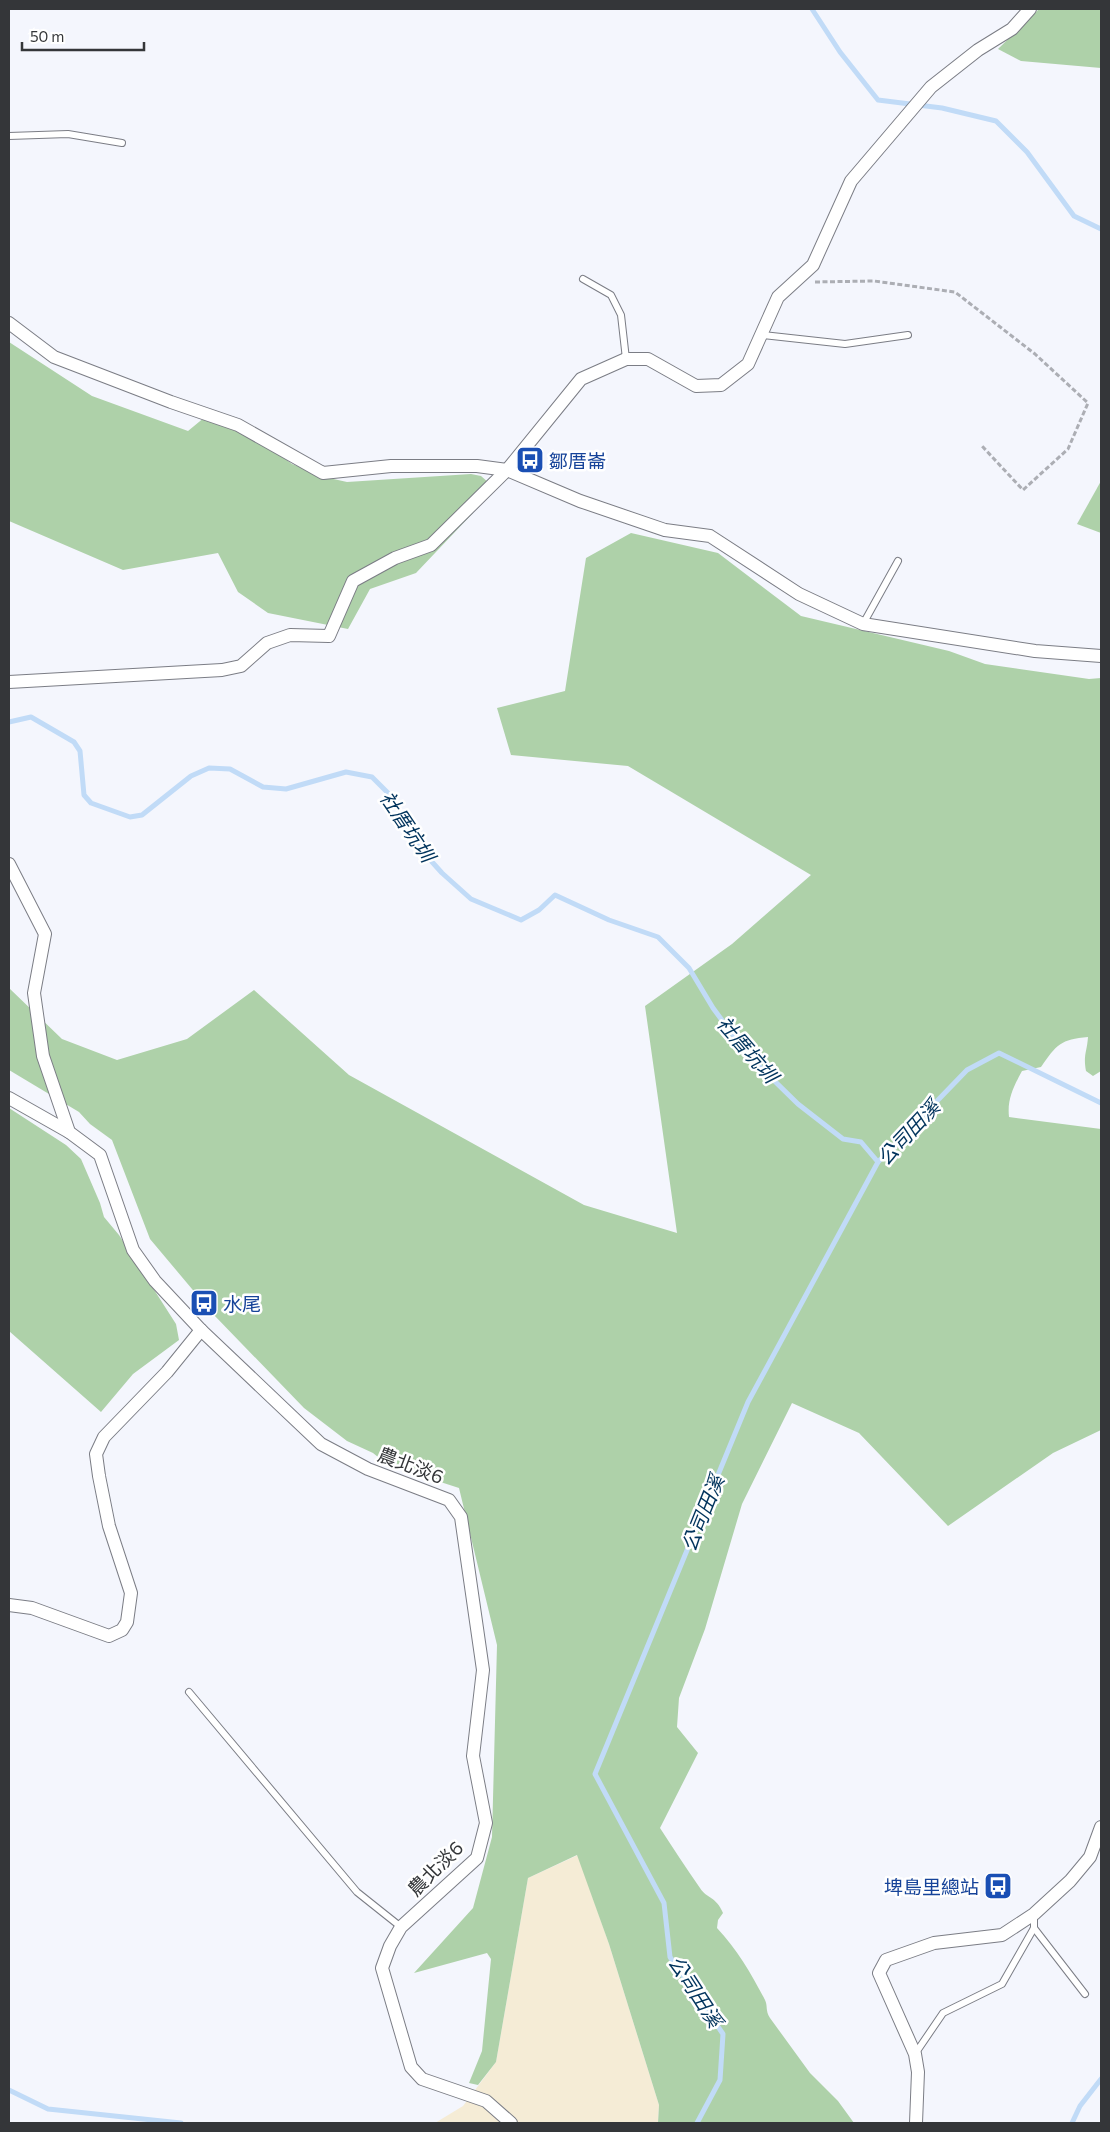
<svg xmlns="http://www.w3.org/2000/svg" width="1110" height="2132" font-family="Commissioner,'Noto Sans TC',sans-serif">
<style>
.industrial{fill:#f5ecd6}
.green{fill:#aed1a9}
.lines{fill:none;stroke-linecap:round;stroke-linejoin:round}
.stream{stroke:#c1dbf7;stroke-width:5}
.service-casing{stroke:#7b7d85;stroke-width:8}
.minor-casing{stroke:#7b7d85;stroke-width:14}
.path{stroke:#acaeb4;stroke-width:3;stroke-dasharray:5 2.5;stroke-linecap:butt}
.service{stroke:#fff;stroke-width:6}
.minor{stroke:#fff;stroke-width:12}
.labels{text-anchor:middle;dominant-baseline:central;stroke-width:5;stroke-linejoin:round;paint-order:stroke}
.transit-label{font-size:19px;fill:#164399;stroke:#fff;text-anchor:start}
.street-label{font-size:19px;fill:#343639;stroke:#fff}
.water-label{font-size:20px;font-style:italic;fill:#00335c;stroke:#fff}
</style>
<rect width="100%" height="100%" fill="#f4f6fd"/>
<path class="industrial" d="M578 1855 609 1944 659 2105 658 2123H435L463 2106 496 2062 528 1878Z"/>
<g class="green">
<path d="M1039 9H1101V68L1021 61 998 49Z"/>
<path d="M9 342 92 396 188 431 205 417 243 428 292 464 329 478 347 482 471 474 481 476 489 483 471 503 473 513 416 573 370 589 348 629 268 613 238 592 218 553 123 570 9 521Z"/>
<path d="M1101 481V533L1077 524Z"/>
<path d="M631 533 718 553 801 616 949 651 985 664 1089 679 1101 678V1071L1093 1076 1086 1071C1083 1055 1087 1052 1088 1037 1061 1039 1056 1045 1041 1067L1022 1071C1014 1086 1007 1099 1009 1117L1101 1129V1430L1053 1453 948 1526 859 1433 792 1403 742 1504 705 1629 679 1698 677 1727 698 1753 660 1828C673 1848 686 1868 700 1888 707 1899 716 1896 723 1913L718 1920 717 1928C737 1949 752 1975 765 2000 768 2006 765 2010 770 2018L810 2073 838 2101 854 2123H658L659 2105 609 1944 577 1855 528 1878 496 2062 478 2085 469 2083 482 2051 491 1959 487 1953 414 1973 473 1908 492 1837 497 1645 459 1488 388 1465 373 1453 347 1441 304 1408 213 1314 150 1239 112 1140 90 1124 79 1112 9 1070V988L62 1039 117 1060 187 1039 254 990 349 1075 584 1205 677 1233 645 1006 732 944 811 875 628 766 511 755 497 708 565 691 586 558Z"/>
<path d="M9 1108 66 1145 81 1159 100 1203 104 1217 119 1235 176 1324 179 1340 133 1374 101 1412 9 1331Z"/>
</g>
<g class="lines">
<g class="stream">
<path d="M812 9 840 52 878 100 942 108 996 121 1027 152 1074 216 1101 229"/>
<path d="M9 722 31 717 74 742 80 751 84 795 91 803 130 817 142 815 191 776 209 768 230 769 263 787 286 789 346 772 372 777 393 798 415 843 442 873 471 899 521 920 539 910 555 895 609 920 658 937 689 968 713 1008 747 1054 798 1104 843 1139 861 1142 878 1162"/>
<path d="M9 2090 48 2109 181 2123"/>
<path d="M697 2123 720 2080 723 2034 670 1957 664 1903 595 1774 748 1402 878 1162 967 1070 999 1053 1101 1103"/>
<path d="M1072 2123 1080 2106 1101 2079"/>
</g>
<defs>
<g id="service">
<path d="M9 136 68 134 122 143"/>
<path d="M583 279 611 295 621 315 626 359"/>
<path d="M763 335 845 344 908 335"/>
<path d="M863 624 898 561"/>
<path d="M189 1692 357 1892 401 1927"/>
<path d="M1034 1928 1085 1994"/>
<path d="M915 2054 943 2013 1002 1984 1034 1928V1914"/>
</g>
<g id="minor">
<path d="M9 323 54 357 171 402 238 425 323 473 391 466H477L507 470 580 501 665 530 710 536 799 594 863 624 1035 651 1101 656"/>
<path d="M9 682 222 670 241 666 267 643 290 635 329 636 353 581 395 558 431 545 507 470 581 379 626 359H648L696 386 721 385 748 364 778 297 813 265 851 181 931 87 978 50 1012 29 1030 9"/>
<path d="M9 864 45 934 34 993 43 1056 69 1132 100 1155 133 1250 155 1281 201 1330 321 1444 368 1469 449 1500 461 1517 483 1670 473 1756 486 1823 477 1858 401 1927 390 1946 382 1968 411 2067 422 2079 486 2101 511 2123"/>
<path d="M9 1098 69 1132"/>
<path d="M9 1605 32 1608 109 1636 122 1630 127 1622 131 1593 109 1526 99 1476 96 1454 104 1437 167 1372 201 1330"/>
<path d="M916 2123 918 2072 915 2054 879 1973 886 1960 934 1943 1002 1935 1034 1914 1070 1881 1090 1857 1101 1827"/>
</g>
</defs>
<use href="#service" class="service-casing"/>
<use href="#minor" class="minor-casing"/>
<path class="path" d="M815 282 874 281 955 292 1035 354 1088 403 1068 449 1023 490 982 446"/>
<use href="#service" class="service"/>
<use href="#minor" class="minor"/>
</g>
<defs>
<symbol id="bus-square" viewBox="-11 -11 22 22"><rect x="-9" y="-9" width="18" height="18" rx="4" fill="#1a4fb4" stroke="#fff"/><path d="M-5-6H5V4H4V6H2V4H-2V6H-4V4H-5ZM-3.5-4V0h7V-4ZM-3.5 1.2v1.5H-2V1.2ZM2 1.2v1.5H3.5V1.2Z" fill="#fff"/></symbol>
</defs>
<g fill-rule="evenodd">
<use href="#bus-square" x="514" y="444" width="32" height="32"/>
<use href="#bus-square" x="188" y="1287" width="32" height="32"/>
<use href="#bus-square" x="982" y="1870" width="32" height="32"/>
</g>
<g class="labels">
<g class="transit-label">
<text x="549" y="460">鄒厝崙</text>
<text x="223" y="1303">水尾</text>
<text x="979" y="1886" text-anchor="end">埤島里總站</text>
</g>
<g class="street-label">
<text transform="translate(411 1465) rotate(21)">農北淡6</text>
<text transform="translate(435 1868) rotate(-45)">農北淡6</text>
</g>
<g class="water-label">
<text transform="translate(408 826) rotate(56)">社厝坑圳</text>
<text transform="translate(748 1049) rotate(49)">社厝坑圳</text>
<text transform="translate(908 1132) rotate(-47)">公司田溪</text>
<text transform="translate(702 1513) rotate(-68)">公司田溪</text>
<text transform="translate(696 1991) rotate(57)">公司田溪</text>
</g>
</g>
<rect width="1110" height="2132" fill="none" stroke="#343639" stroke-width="20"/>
<path d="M22 42v8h122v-8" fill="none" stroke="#343639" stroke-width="2.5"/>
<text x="30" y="42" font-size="15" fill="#343639" stroke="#ffffff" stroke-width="4" paint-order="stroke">50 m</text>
</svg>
